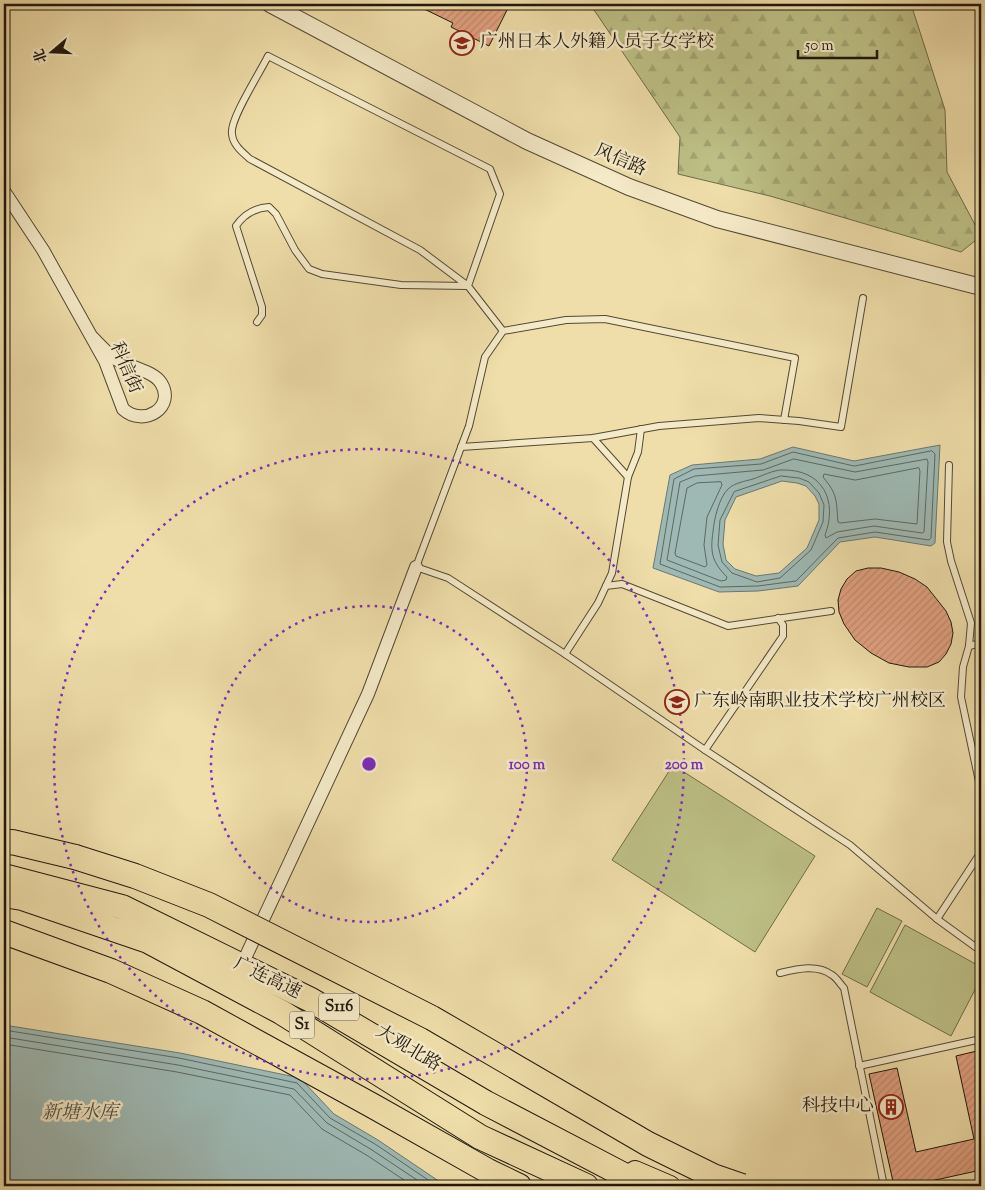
<svg xmlns="http://www.w3.org/2000/svg" width="985" height="1190" font-family="'Sorts Mill Goudy','Noto Serif SC',serif">
<style>
.forest{fill:url(#forest-firs);stroke:#6e6c4a}
.park{fill:#bdc086;stroke:#6e6c4a}
.water{fill:#9eb9b4;stroke:#6b7871;fill-rule:evenodd}
.lines{fill:none;stroke-linecap:round;stroke-linejoin:round}
.shore{stroke:#5e6860;stroke-width:1}
.building{fill:url(#building-hatch);stroke:#1f170d}
.service-casing{stroke:#534934;stroke-width:8}
.minor-casing{stroke:#534934;stroke-width:14}
.tertiary-casing{stroke:#534934;stroke-width:18}
.primary-casing{stroke:#1f170d;stroke-width:22}
.motorway-casing{stroke:#1f170d;stroke-width:26}
.service{stroke:#f5eac8;stroke-width:6}
.minor{stroke:#f5eac8;stroke-width:12}
.tertiary{stroke:#f5eac8;stroke-width:16}
.primary{stroke:#efdeaa;stroke-width:20}
.motorway{stroke:#efdeaa;stroke-width:24}
.motorway-bridge-casing{stroke:#1f170d;stroke-width:26;stroke-linecap:butt}
.motorway-bridge{stroke:#efdeaa;stroke-width:24}
.ring{fill:none;stroke:#7b2cbf;stroke-width:2.5;stroke-dasharray:2.5 5}
.labels{text-anchor:middle;dominant-baseline:central;stroke-width:5;stroke-linejoin:round;paint-order:stroke}
.shield{fill:#f5eac8;stroke:#5f5645;stroke-width:1}
.shield-label{font-size:16px;font-weight:bold;fill:#1f170d}
.poi-label{font-size:18px;fill:#1f170d;stroke:#f5eac8;text-anchor:start}
.street-label{font-size:18px;fill:#1f170d;stroke:#f5eac8}
.water-label{font-size:19px;font-style:italic;fill:#4b5047;stroke:#f5eac8}
.centre{fill:#7b2cbf;stroke:#f5eac8;stroke-width:2.5}
.ring-label{font-size:15px;text-anchor:middle;font-weight:bold;fill:#7b2cbf;stroke:#f5eac8;stroke-width:5;stroke-linejoin:round;paint-order:stroke}
</style>
<defs>
<pattern id="forest-firs" width="22" height="20" patternUnits="userSpaceOnUse" patternTransform="scale(1.25)"><rect width="22" height="20" fill="#bdc086"/><path d="M5 1l3.5 6h-7zM16 11l3.5 6h-7z" fill="#a2a472"/></pattern>
<pattern id="building-hatch" width="6" height="6" patternUnits="userSpaceOnUse" patternTransform="scale(1.25)"><rect width="6" height="6" fill="#e2a181"/><path d="M-1 1l2-2M0 6l6-6M5 7l2-2" fill="none" stroke="#c18a6e"/></pattern>
</defs>
<rect width="100%" height="100%" fill="#efdeaa"/>
<filter id="stains"><feTurbulence type="fractalNoise" baseFrequency=".004" numOctaves="4"/><feColorMatrix values="0 0 0 0 .2 0 0 0 0 .09 0 0 0 0 .02 0 0 0 .5 -.17"/></filter>
<radialGradient id="worn" r=".72"><stop offset=".6" stop-color="#630" stop-opacity="0"/><stop offset="1" stop-color="#630" stop-opacity=".3"/></radialGradient>
<path class="forest" d="M590 4H911L945 110 947 172 981 236 961 252 770 196 678 174 680 137Z"/>
<g class="park">
<path d="M673 765 815 856 755 952 612 860Z"/>
<path d="M877 908 902 921 867 987 842 974Z"/>
<path d="M905 925 981 967V978L951 1036 870 992Z"/>
</g>
<g class="water">
<path d="M940 445 935 543 931 546 875 537 840 542 798 586 758 591 719 592 653 568 670 475 692 465 760 459 793 447 854 461ZM782 481 797 483 806 486 815 496 819 504V520L807 548 779 573 756 576 735 569 726 560 723 544 725 520 736 497Z"/>
<path d="M4 1025 180 1053 300 1078 334 1114 378 1140 446 1186H4Z"/>
</g>
<g class="lines">
<g class="shore">
<path d="M932 451 935 454 931 538 929 540 875 532 838 538 796 581 758 586 720 587 660 564 674 479 694 469 761 464 793 452 854 466Z"/>
<path d="M794 459 855 472 927 459 928 462 924 532 922 533 874 526 837 532 826 538 825 535C838 501 823 469 782 470 773 470 762 476 753 479 746 481 734 483 728 489 719 498 714 519 713 532 710 552 712 562 727 577L726 580 721 581 667 560 680 482 695 476 763 470Z"/>
<path d="M919 468 920 471 917 524 875 519 840 523 838 522C836 500 838 495 823 477L824 474 855 480Z"/>
<path d="M781 476 799 478 809 482 819 493 824 505 823 522 811 550 780 578 757 582 732 573 722 562 718 545 720 520 734 492Z"/>
<path d="M721 482 722 485 707 517 704 545 707 565 705 567 676 556 675 553 687 488 697 483Z"/>
<path d="M4 1030 179 1058 297 1083 330 1118 375 1144 437 1186"/>
<path d="M4 1037 178 1065 294 1089 327 1123 372 1150 426 1186"/>
<path d="M4 1044 177 1072 290 1095 322 1129 368 1156 413 1186"/>
</g>
</g>
<g class="building">
<path d="M414 4H510L489 46 451 27 453 23Z"/>
<path d="M868 568H881L899 572 915 579 927 587 946 611 951 622 953 633 951 644 946 654 939 662 927 667H909L889 663 871 653 855 640 844 624 839 612 838 600 841 589 847 579 856 571Z"/>
<path d="M981 1050V1170L908 1186H894L869 1074 897 1068 916 1152 974 1139 956 1056Z"/>
</g>
<g class="lines">
<defs>
<g id="service">
<path d="M257 322 262 315V307L236 226C244 214 254 208 269 207L276 214 295 250 309 269 322 274 401 285 468 286 500 194 490 169 268 56C261 71 229 120 232 134 233 145 242 152 250 159L420 250 468 286 503 331"/>
<path d="M784 420 795 358 605 319 566 320 503 331 485 357 469 426 416 567 448 578 565 654 705 750 850 845 937 919 981 951"/>
<path d="M593 438 628 477"/>
<path d="M461 447 593 438 659 426 759 418 799 421 841 427 863 298"/>
<path d="M949 465 947 542 951 561 971 623 969 646 963 667 961 697 981 791"/>
<path d="M606 586 622 584 728 626 831 611"/>
<path d="M969 646 981 643"/>
<path d="M565 654 598 603 612 573 628 477 638 452 641 429"/>
<path d="M705 750 783 636V625L778 618"/>
<path d="M937 919 981 852"/>
<path d="M780 973C797 969 817 964 832 975 837 978 840 984 844 988L884 1186"/>
<path d="M859 1066 981 1039"/>
</g>
<g id="minor">
<path d="M4 191 43 250 105 361 123 409C144 428 176 407 161 383 153 370 127 367 114 358 106 352 99 344 92 337"/>
<path d="M246 956 368 694 416 567"/>
</g>
<path id="tertiary" d="M270 4 527 141 629 187 717 219 981 287"/>
<path id="primary" d="M635 1171 670 1186"/>
<g id="motorway">
<path d="M4 843 12 842 75 857"/>
<path d="M4 876 122 907 311 1000 486 1103 635 1181 649 1186"/>
<path d="M4 895 22 898 148 941 281 1012 480 1137 586 1186"/>
<path d="M4 932 111 971 202 1012 373 1106 488 1171 519 1186"/>
</g>
</defs>
<use href="#service" class="service-casing"/>
<use href="#minor" class="minor-casing"/>
<use href="#tertiary" class="tertiary-casing"/>
<use href="#primary" class="primary-casing"/>
<use href="#motorway" class="motorway-casing"/>
<use href="#service" class="service"/>
<use href="#minor" class="minor"/>
<use href="#tertiary" class="tertiary"/>
<use href="#primary" class="primary"/>
<use href="#motorway" class="motorway"/>
<defs>
<path id="motorway-bridge" d="M75 857 135 876 209 905 432 1018 648 1144 713 1176 742 1186"/>
</defs>
<use href="#motorway-bridge" class="motorway-bridge-casing"/>
<use href="#motorway-bridge" class="motorway-bridge"/>
</g>
<g class="ring">
<circle cx="369" cy="764" r="158"/>
<circle cx="369" cy="764" r="315"/>
</g>
<defs>
<symbol id="school-ring" viewBox="-11 -11 22 22"><circle r="9.5" fill="#f5eac8" stroke="#8f2418" stroke-width="1.5"/><path d="M0-5L7-2L0 1L-7-2ZM-4 1L0 2.5L4 1V4Q0 6-4 4Z" fill="#8f2418"/></symbol>
<symbol id="university-ring" viewBox="-11 -11 22 22"><circle r="9.5" fill="#f5eac8" stroke="#8f2418" stroke-width="1.5"/><path d="M0-5L7-2L0 1L-7-2ZM-4 1L0 2.5L4 1V4Q0 6-4 4Z" fill="#8f2418"/></symbol>
<symbol id="building-ring" viewBox="-11 -11 22 22"><circle r="9.5" fill="#f5eac8" stroke="#8f2418" stroke-width="1.5"/><path d="M-4-6H4V6H1V3H-1V6H-4ZM-2.5-4.3h1.7v1.8h-1.7ZM.8-4.3h1.7v1.8H.8ZM-2.5-1h1.7V.8h-1.7ZM.8-1h1.7V.8H.8Z" fill="#8f2418"/></symbol>
</defs>
<g fill-rule="evenodd">
<use href="#school-ring" x="448" y="29" width="28" height="28"/>
<use href="#university-ring" x="663" y="688" width="28" height="28"/>
<use href="#building-ring" x="877" y="1093" width="28" height="28"/>
</g>
<g class="labels">
<g class="shield">
<rect x="319" y="993.5" width="40" height="27" rx="4"/>
<rect x="289.5" y="1011.5" width="25" height="27" rx="4"/>
</g>
<g class="shield-label">
<text x="339" y="1007">S116</text>
<text x="302" y="1025">S1</text>
</g>
<g class="poi-label">
<text x="480" y="43">广州日本人外籍人员子女学校</text>
<text x="694" y="702">广东岭南职业技术学校广州校区</text>
<text x="874" y="1107" text-anchor="end">科技中心</text>
</g>
<g class="street-label">
<text transform="translate(620 161) rotate(23)">风信路</text>
<text transform="translate(125 368) rotate(67)">科信街</text>
<text transform="translate(267 979) rotate(26)">广连高速</text>
<text transform="translate(408 1049) rotate(31)">大观北路</text>
</g>
<g class="water-label">
<text x="80" y="1113">新塘水库</text>
</g>
</g>
<circle cx="369" cy="764" r="8" class="centre"/>
<g class="ring-label">
<text x="527" y="769">100 m</text>
<text x="684" y="769">200 m</text>
</g>
<rect width="985" height="1190" fill="none" stroke="#efdeaa" stroke-width="20"/>
<rect x="5" y="5" width="975" height="1180" fill="none" stroke="#1f170d" stroke-width="2.5"/>
<rect x="10" y="10" width="965" height="1170" fill="none" stroke="#1f170d"/>
<g transform="translate(52 52) rotate(251)" stroke="#f5eac8" stroke-width="4" paint-order="stroke">
<path d="M0-4L9 19L0 12L-9 19Z" fill="#1f170d"/>
<text y="-8" font-size="14" font-weight="bold" text-anchor="middle" fill="#1f170d">北</text>
</g>
<path d="M798 50v8h79v-8" fill="none" stroke="#1f170d" stroke-width="2.5"/>
<text x="805" y="50" font-size="15" fill="#1f170d" stroke="#f5eac8" stroke-width="4" paint-order="stroke">50 m</text>
<rect width="100%" height="100%" filter="url(#stains)"/>
<rect width="100%" height="100%" fill="url(#worn)"/>
</svg>
